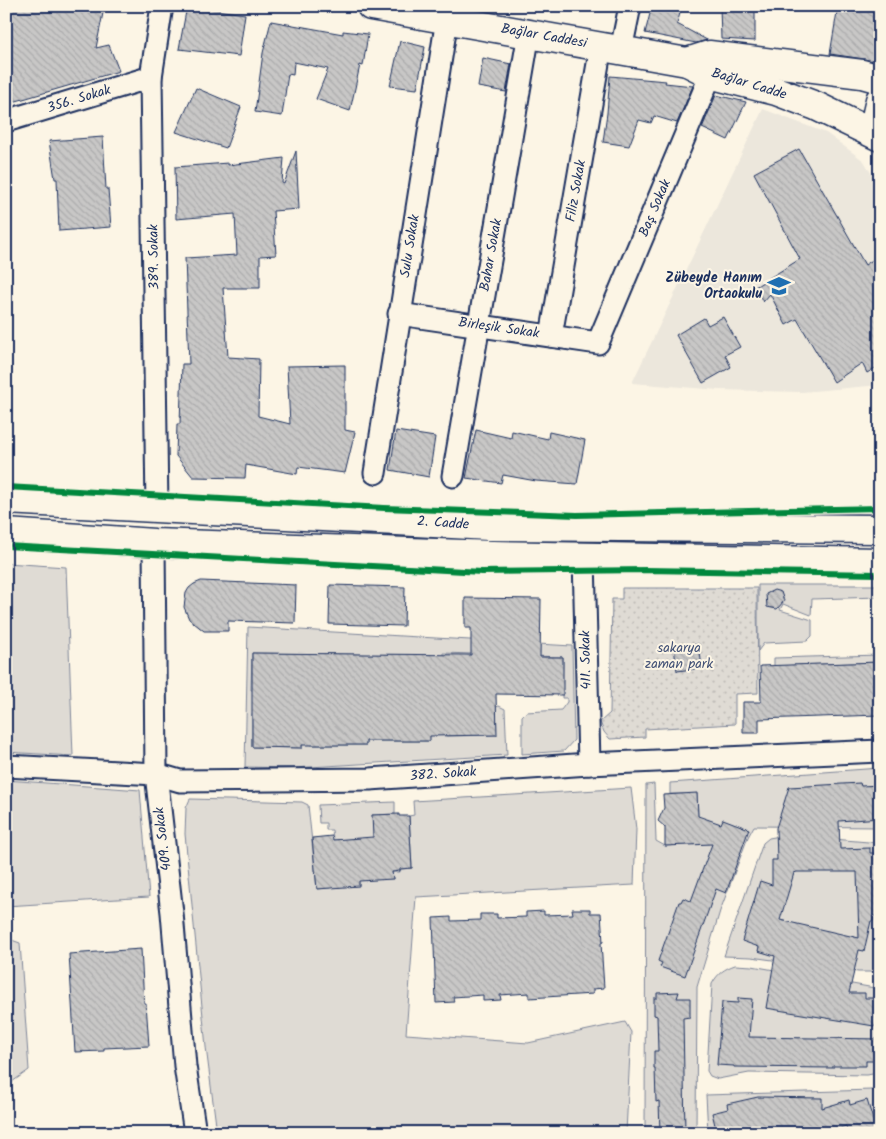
<svg xmlns="http://www.w3.org/2000/svg" width="886" height="1139" font-family="Kalam,sans-serif">
<style>
.built{fill:#ece7dc}
.grass{fill:#dfdbd4;stroke:#7d8599}
.park{fill:url(#park-dots);stroke:#7d8599}
.building{fill:url(#building-back-hatch);stroke:#1b2f5e;fill-rule:evenodd}
.lines{fill:none;stroke-linecap:round;stroke-linejoin:round}
.street-casing{stroke:#1b2f5e;stroke-width:25}
.secondary-casing{stroke:#1b2f5e;stroke-width:31}
.primary-casing{stroke:#1b2f5e;stroke-width:31}
.street{stroke:#fcf5e5;stroke-width:21}
.secondary{stroke:#fcf5e5;stroke-width:28}
.primary{stroke:#fcf5e5;stroke-width:28}
.cycleway-casing{stroke:#fcf5e5;stroke-width:9}
.cycleway{stroke:#00873e;stroke-width:6}
.labels{text-anchor:middle;dominant-baseline:central;stroke-width:4;stroke-linejoin:round;paint-order:stroke}
.street-label{font-size:14px;fill:#1b2f5e;stroke:#fcf5e5}
.poi-label{font-size:14px;font-weight:bold;fill:#1b2f5e;stroke:#fcf5e5;text-anchor:end}
.park-label{font-size:14px;fill:#425176;stroke:#fcf5e5}
</style>
<defs>
<pattern id="park-dots" width="8" height="8" patternUnits="userSpaceOnUse" patternTransform="scale(1.25)"><rect width="8" height="8" fill="#dfdbd4"/><path d="M2 2h.1M6 6h.1" fill="none" stroke="#bfbcb8" stroke-width="1.8" stroke-linecap="round"/></pattern>
<pattern id="building-back-hatch" width="6" height="6" patternUnits="userSpaceOnUse" patternTransform="scale(1.25)"><rect width="6" height="6" fill="#c8c7c6"/><path d="M-1 5l2 2M0 0l6 6M5-1l2 2" fill="none" stroke="#ababac"/></pattern>
</defs>
<rect width="100%" height="100%" fill="#fcf5e5"/>
<filter id="ink" filterUnits="userSpaceOnUse"><feTurbulence type="fractalNoise" baseFrequency=".02" numOctaves="2"/><feDisplacementMap in="SourceGraphic" scale="10" xChannelSelector="R" yChannelSelector="G"/><feConvolveMatrix kernelMatrix="1 2 1 2 8 2 1 2 1" color-interpolation-filters="sRGB"/></filter>
<g filter="url(#ink)">
<path class="built" d="M763 109 826 133 864 161 880 188V385L802 392 719 390 632 383Z"/>
<g class="grass">
<path d="M6 563 66 567 73 756 6 752Z"/>
<path d="M758 585H880V597L812 599 811 615 783 604 780 610 812 620V636L807 641 764 643 758 651Z"/>
<path d="M248 627 572 646 574 740 564 751 522 754V716L526 712 561 710 567 702V698H562L563 657 443 653 442 682 431 684V655L252 653 251 690H263L252 714V747L302 748V720L310 719V745H366V717L376 741H429L430 712 446 711V736L496 735V707L499 706 505 709 507 755 293 768 245 767Z"/>
<path d="M880 655V662L774 666V658Z"/>
<path d="M880 768V827L754 826 748 837 720 911 697 987 696 1133H645L646 785 654 784 656 841 665 846 699 844 697 794H670V783Z"/>
<path d="M6 780 140 790 149 897 6 906Z"/>
<path d="M631 788 636 829 634 885 416 897 406 1034 528 1043 625 1022 631 1032 626 1133H217L206 1047 185 834 186 808 190 799 302 802 308 805 317 889 359 885 355 839 333 840 332 830H326V823H319L318 805 395 802V814L372 815 393 879 392 872H400V869L412 868 409 816 414 815 413 801Z"/>
<path d="M786 835 880 843V969L870 972H858L751 957 724 956 763 843 769 838Z"/>
<path d="M6 938 20 943 29 1070 9 1084H6Z"/>
<path d="M735 965 752 966 880 989V1073L866 1075 749 1073 718 1079 710 1076 707 1071 712 984C718 973 724 969 735 965Z"/>
<path d="M872 1090 880 1097V1133H708L706 1095Z"/>
</g>
<path class="park" d="M622 588H757L758 693 735 694V724L645 729V737L610 739 604 732 600 722 610 713 612 599H622Z"/>
<g class="building">
<path d="M6 6H95L104 8 96 48 109 45 119 71 6 104Z"/>
<path d="M187 6 245 14 239 56 179 49Z"/>
<path d="M652 6H682L677 24 707 40 696 43 645 33Z"/>
<path d="M720 6H755V41L721 39Z"/>
<path d="M838 6H880L879 62 864 59 830 54Z"/>
<path d="M271 21 343 34V31L368 34 363 66 360 65 350 111 316 99 328 69 294 62 293 75 288 74 282 116 255 112 263 53Z"/>
<path d="M400 41 425 47 417 89 390 86Z"/>
<path d="M483 58 511 64 506 92 478 87Z"/>
<path d="M610 76 666 81 665 83 693 86 677 123 654 116 651 123 639 120 629 146 603 142 607 113Z"/>
<path d="M196 88 241 107 226 148 176 132Z"/>
<path d="M716 95 746 102 728 140 702 128Z"/>
<path d="M103 137 106 189H108L111 227 59 231 57 179H55L49 141Z"/>
<path d="M799 149 865 265 880 255V365L867 373 862 363 834 382 797 319 786 325 770 294 763 302 755 287 800 259 754 173Z"/>
<path d="M296 151 299 209 273 211 276 255 260 256V288H223L228 357 259 359 258 416 290 424 287 366 345 365V430L355 432 345 473 298 467 297 474 246 465 245 478 193 477 176 456 177 424H180L182 364H189L185 258 237 255 235 214 176 219 175 167 228 163V165L284 158 282 183 284 184Z"/>
<path d="M723 317 740 347 725 355 731 367 703 383 676 335 704 318 708 325Z"/>
<path d="M476 430 511 438 512 431 548 439 549 432 585 440 577 484 536 481 503 475 501 483 466 478Z"/>
<path d="M396 431 435 437 429 477 390 470Z"/>
<path d="M201 581 296 585 295 623 228 621V631H204L189 619 184 607 186 593 189 588 194 584Z"/>
<path d="M330 585 405 587 404 626 329 624Z"/>
<path d="M774 590 781 592 784 601 777 609 767 607 766 594Z"/>
<path d="M465 598 541 599 540 657H563V695L496 694 497 735 430 736V741H366V745H302V748L252 747V653L471 655V628H465Z"/>
<path d="M699 644 702 668 677 671 674 647Z"/>
<path d="M880 662V715L759 719V733H743V702H761L760 666Z"/>
<path d="M860 783 861 786 880 785V818L839 821 840 849 870 848V853H880V916H873V921H871L864 951 859 950 849 993H865V998H880V1027L766 1008 775 956 758 951 759 947 742 941 760 881 772 885V860H777L776 828 789 787ZM797 872H857L859 938 780 920 794 873Z"/>
<path d="M697 793 698 816 721 824 723 819 749 829 726 893 716 889 685 976 660 967 662 963 658 961 679 902H681L683 898 691 901 712 844 665 846V827L658 821 664 808 663 795Z"/>
<path d="M399 814V816H409L412 868 400 869V871L392 872 393 879 359 881V886L317 889 312 838 332 836 333 840 373 837 372 815Z"/>
<path d="M572 909H590V913H601L603 942 601 943 604 988 593 989V994L529 998V993L500 995 501 1000 483 1001V995L453 997 454 1002 436 1003 433 918 451 917V921L480 920V914H497V918L526 917V912L544 911V915L573 914Z"/>
<path d="M141 949 144 1003H146L149 1046 104 1048V1051L75 1052 69 954Z"/>
<path d="M679 992 677 998H690V1017L683 1018 685 1133H660L659 1101 656 1102 655 1068H654V1051H658L657 1016 654 1015V998H657V993Z"/>
<path d="M738 998 752 999 749 1037 880 1039V1061H866V1066H833V1068L734 1067V1066L717 1065 722 1002 738 1003Z"/>
<path d="M758 1097 822 1098V1108L849 1100 850 1105 867 1100 877 1133H848L846 1126 840 1128H744L745 1133H717L712 1113 728 1109 727 1104Z"/>
</g>
<g class="lines">
<defs>
<g id="street">
<path d="M621 50 630 6"/>
<path d="M6 121 151 77"/>
<path d="M399 314 598 343 711 74"/>
<path d="M551 336 601 46"/>
<path d="M375 473 447 19"/>
<path d="M453 476 529 33"/>
<path d="M157 508 151 77 162 6"/>
<path d="M154 543 156 774 172 913 185 1066 195 1133"/>
<path d="M584 557 589 764"/>
<path d="M6 766 156 774 180 781 370 779 589 764 880 751"/>
</g>
<g id="secondary">
<path d="M371 6 687 62 713 75 776 91 816 106 880 137"/>
<path d="M687 62 709 55 862 74 880 79"/>
<path d="M880 100 877 113 880 126"/>
</g>
<g id="primary">
<path d="M6 500 489 526 880 529"/>
<path d="M6 533 154 543 492 555 880 562"/>
</g>
</defs>
<use href="#street" class="street-casing"/>
<use href="#secondary" class="secondary-casing"/>
<use href="#primary" class="primary-casing"/>
<use href="#street" class="street"/>
<use href="#secondary" class="secondary"/>
<use href="#primary" class="primary"/>
<defs>
<g id="cycleway">
<path d="M6 487 384 508 577 515 880 508"/>
<path d="M6 546 482 572 646 570 880 574"/>
</g>
</defs>
<use href="#cycleway" class="cycleway-casing"/>
<use href="#cycleway" class="cycleway"/>
</g>
</g>
<defs>
<symbol id="school-bare" viewBox="-9 -9 18 18"><path d="M0-5L7-2L0 1L-7-2ZM-4 1L0 2.5L4 1V4Q0 6-4 4Z" fill="#1f6fb2" stroke="#fcf5e5" stroke-width="2.5" paint-order="stroke"/></symbol>
</defs>
<g fill-rule="evenodd">
<use href="#school-bare" x="763" y="270" width="32" height="32"/>
</g>
<g class="labels">
<g class="street-label">
<text transform="translate(544 36) rotate(10)">Bağlar Caddesi</text>
<text transform="translate(749 84) rotate(17)">Bağlar Cadde</text>
<text transform="translate(79 99) rotate(-17)">356. Sokak</text>
<text transform="translate(576 191) rotate(-80)">Filiz Sokak</text>
<text transform="translate(655 208) rotate(-67)">Baş Sokak</text>
<text transform="translate(410 246) rotate(-81)">Sulu Sokak</text>
<text transform="translate(491 255) rotate(-80)">Bahar Sokak</text>
<text transform="translate(154 257) rotate(-91)">389. Sokak</text>
<text transform="translate(499 328) rotate(8)">Birleşik Sokak</text>
<text transform="translate(443 523) rotate(4)">2. Cadde</text>
<text transform="translate(586 660) rotate(-91)">411. Sokak</text>
<text transform="translate(443 774) rotate(-4)">382. Sokak</text>
<text transform="translate(163 839) rotate(-97)">409. Sokak</text>
</g>
<g class="poi-label">
<text x="762" y="278">Zübeyde Hanım<tspan x="762" dy="16">Ortaokulu</tspan></text>
</g>
<g class="park-label">
<text x="679" y="648">sakarya<tspan x="679" dy="16">zaman park</tspan></text>
</g>
</g>
<rect width="886" height="1139" fill="none" stroke="#fcf5e5" stroke-width="25"/>
<rect x="12" y="12" width="861" height="1114" fill="none" stroke="#1b2f5e" stroke-width="2" filter="url(#ink)"/>
</svg>
